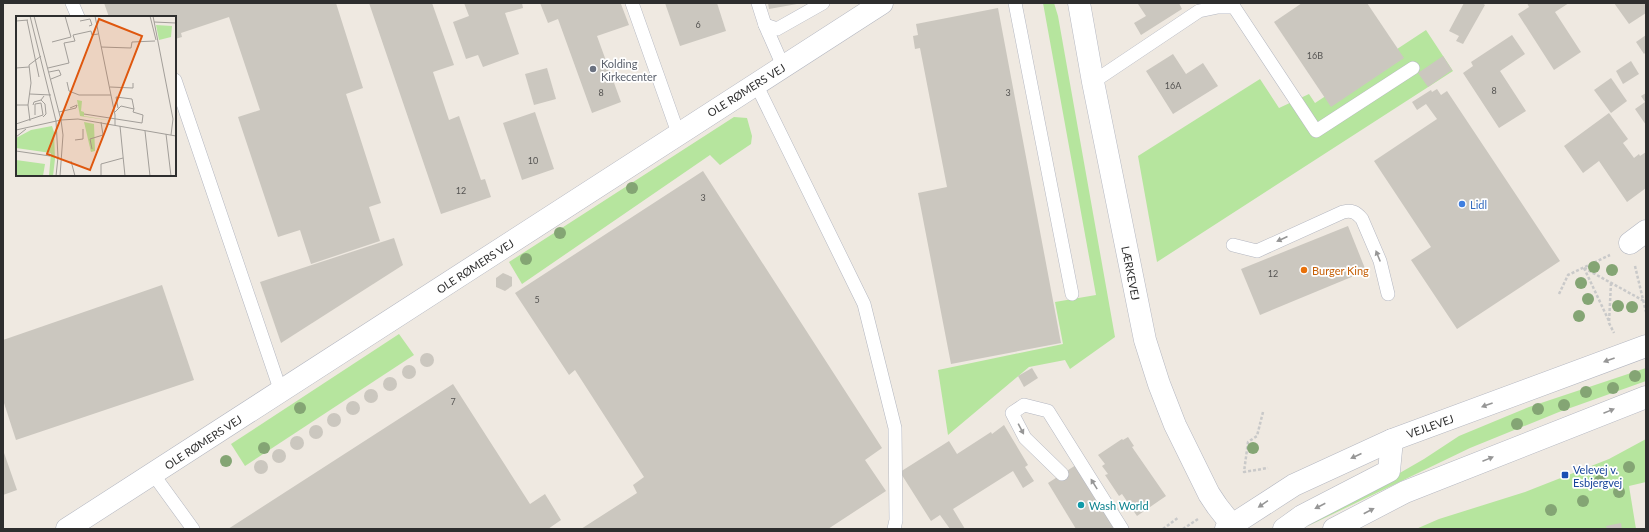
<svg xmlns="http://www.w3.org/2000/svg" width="1649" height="532" font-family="Lato,sans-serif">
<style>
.green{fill:#b6e59e}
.building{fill:#cbc7bf}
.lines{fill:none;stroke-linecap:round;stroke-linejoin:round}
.lane-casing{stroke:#b4b7c1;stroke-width:14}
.street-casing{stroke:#b4b7c1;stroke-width:23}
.secondary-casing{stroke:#b4b7c1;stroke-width:23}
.path{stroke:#c9c9c9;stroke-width:2.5;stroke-dasharray:3 2;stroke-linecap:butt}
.lane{stroke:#fff;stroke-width:13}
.street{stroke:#fff;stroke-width:22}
.secondary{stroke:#fff;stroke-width:22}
.tree{fill:#84a574}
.oneway{fill:#969696}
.worship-dot{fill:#6b7280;stroke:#fff;stroke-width:1.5}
.shop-dot{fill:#3f7fe0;stroke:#fff;stroke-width:1.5}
.food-dot{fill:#e8710a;stroke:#fff;stroke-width:1.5}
.transit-dot{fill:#1a4fb4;stroke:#fff;stroke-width:1.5}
.culture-dot{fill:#0f9aa8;stroke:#fff;stroke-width:1.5}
.labels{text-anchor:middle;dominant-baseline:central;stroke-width:3.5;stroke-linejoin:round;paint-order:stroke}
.number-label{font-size:9px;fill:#555452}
.worship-label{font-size:11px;fill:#5b616d;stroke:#fff;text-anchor:start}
.street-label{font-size:11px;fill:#2e2e2e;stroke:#fff}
.shop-label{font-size:11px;fill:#366cbe;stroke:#fff;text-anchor:start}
.food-label{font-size:11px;fill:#c56008;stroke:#fff;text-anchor:start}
.transit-label{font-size:11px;fill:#164399;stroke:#fff;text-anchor:start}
.culture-label{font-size:11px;fill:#0d838f;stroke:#fff;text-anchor:start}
.inset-road{fill:none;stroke:#a29e99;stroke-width:1}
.view{fill:#df570e;fill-opacity:0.15;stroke:#df570e;stroke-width:2}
.inset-edge{fill:none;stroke:#2e2e2e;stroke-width:2}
</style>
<rect width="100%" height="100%" fill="#efe9e1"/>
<g class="green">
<path d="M1043 3H1054L1058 16 1115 337 1070 369 1065 360 1029 367 948 435 938 370 1063 344 1055 302 1096 295Z"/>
<path d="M1426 30 1453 71 1157 262 1138 156 1260 79 1279 108 1309 94 1315 103Z"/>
<path d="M734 117 747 118 752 136 751 144 720 165 710 155 522 284 509 262Z"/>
<path d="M399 334 414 355 245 466 231 444Z"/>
<path d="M1646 368V381L1559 412 1470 448 1306 527 1424 459 1459 436 1529 407Z"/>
<path d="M1646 439V482L1629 486 1636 529H1416L1439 519 1525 492 1609 459Z"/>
</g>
<g class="building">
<path d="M104 3H336L363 88 346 94 381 203 369 207 380 241 311 264 300 230 278 237 238 117 260 110 229 17 181 33 182 37 175 39V17H109Z"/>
<path d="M369 3H432L454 65 433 72 449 120 459 116 481 180 485 179 491 197 441 214Z"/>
<path d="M464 3H522L523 8 505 13 519 54 483 67 478 55 466 59 453 22 469 16Z"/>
<path d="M540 3H624L621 4 629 25 597 36 621 102 592 113 558 19 548 23Z"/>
<path d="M665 3H717L726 31 680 46Z"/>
<path d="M768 3H797V4L769 9Z"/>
<path d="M1140 3H1179L1182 9 1141 35 1134 23 1146 16 1138 4Z"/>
<path d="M1302 3H1367L1404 58 1331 107 1274 22Z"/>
<path d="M1464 3H1482L1485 5 1463 44 1456 41 1459 36 1449 31Z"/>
<path d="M1527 3H1569L1555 12 1581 52 1554 70 1518 14 1529 7Z"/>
<path d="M1614 3H1646V13L1629 24Z"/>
<path d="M998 8 1061 343 951 364 918 193 947 187 920 48 915 49 913 36 918 35 916 24Z"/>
<path d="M1512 35 1525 54 1500 71 1526 111 1499 128 1463 73 1473 66 1471 62Z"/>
<path d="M1646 35V52L1644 54 1636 42Z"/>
<path d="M1173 54 1186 74 1203 63 1218 86 1173 114 1146 71Z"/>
<path d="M1443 56 1452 70 1428 87 1418 73Z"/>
<path d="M1631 61 1639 74 1623 84 1616 71Z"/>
<path d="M547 68 556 99 534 105 525 74Z"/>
<path d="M1611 78 1627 101 1611 113 1594 90Z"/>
<path d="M1437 89 1441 95 1447 91 1560 261 1457 329 1411 260 1431 247 1374 161 1437 119 1426 104 1417 110 1412 102 1431 90 1432 92Z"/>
<path d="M1646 93V125L1635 109 1645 102 1641 96Z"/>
<path d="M535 112 554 169 522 180 503 123Z"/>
<path d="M1609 113 1628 139 1623 143 1634 158 1639 154 1640 156 1646 152V188L1627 202 1599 161 1583 173 1564 146Z"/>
<path d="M703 171 882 448 865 460 886 491 828 529H581L637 493 633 485 644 477 575 370 569 375 515 293Z"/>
<path d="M1348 226 1366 271 1260 315 1241 269Z"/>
<path d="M394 238 403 265 281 343 260 282Z"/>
<path d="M503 273 512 277V286L505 291 496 287V278Z"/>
<path d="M162 285 194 380 16 440 3 400V340Z"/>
<circle cx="427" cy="360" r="7"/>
<circle cx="409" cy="372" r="7"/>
<path d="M1032 368 1038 378 1024 387 1018 376Z"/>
<circle cx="390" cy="384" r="7"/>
<path d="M453 384 530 504 545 494 561 520 548 529H228Z"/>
<circle cx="371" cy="396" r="7"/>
<circle cx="353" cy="408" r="7"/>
<circle cx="334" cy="420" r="7"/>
<path d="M1004 425 1028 465 1025 467 1034 481 1023 488 1013 471 953 509 965 529H950L940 515 931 521 900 472 949 441 957 454 991 432 992 434Z"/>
<circle cx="316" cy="432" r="7"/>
<circle cx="297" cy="443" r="7"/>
<path d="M1128 437 1134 446 1132 447 1166 496 1137 516 1122 494 1119 496 1105 475 1108 474 1102 466 1105 464 1098 455 1122 439 1123 440Z"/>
<circle cx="279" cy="456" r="7"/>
<path d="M3 450 17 490 3 495Z"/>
<circle cx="261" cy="467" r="7"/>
<path d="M1076 465 1115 526 1111 529H1076L1048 483Z"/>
<path d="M1621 523 1622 529H1607L1606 526Z"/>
</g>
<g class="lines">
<defs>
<g id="lane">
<path d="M72 3 78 17"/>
<path d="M632 3 678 133"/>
<path d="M758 3 765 25 777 29 823 3"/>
<path d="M1015 3 1072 294"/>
<path d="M765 25 783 66"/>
<path d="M175 80 281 392"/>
<path d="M1093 82 1199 11 1218 7H1234L1316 131 1413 68"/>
<path d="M756 84 864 304 895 428 896 520 894 529"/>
<path d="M1233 245 1257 251 1343 212C1352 210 1356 212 1362 219L1380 261 1388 294"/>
<path d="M153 474 193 529"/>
<path d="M1062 474 1025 438 1012 413 1024 405 1048 411 1122 529"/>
</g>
<g id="street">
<path d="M1630 243 1646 231"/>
<path d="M67 529C340 355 610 177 882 3"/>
</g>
<g id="secondary">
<path d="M1079 3 1093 82 1145 340 1159 384 1175 425 1209 494 1217 506 1235 529"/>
<path d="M1226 529 1294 485 1392 440 1646 346"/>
<path d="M1284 529 1302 516 1389 471 1392 440"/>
<path d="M1334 529 1405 492 1646 397"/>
</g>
</defs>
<use href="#lane" class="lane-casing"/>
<use href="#street" class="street-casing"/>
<use href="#secondary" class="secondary-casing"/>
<g class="path">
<path d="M1635 266 1646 312"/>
<path d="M1584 268 1644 301"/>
<path d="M1584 268 1609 321"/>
<path d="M1611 283 1609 323 1614 333"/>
<path d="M1559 294 1568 275 1610 255"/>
<path d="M1263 412 1257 436 1248 442 1244 472 1268 468"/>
<path d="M1163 529 1179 517"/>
<path d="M1183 529 1198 519"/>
</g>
<use href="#lane" class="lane"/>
<use href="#street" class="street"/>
<use href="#secondary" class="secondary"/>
</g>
<g class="tree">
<circle cx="632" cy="188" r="6"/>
<circle cx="560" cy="233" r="6"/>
<circle cx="526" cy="259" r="6"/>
<circle cx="1594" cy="267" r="6"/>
<circle cx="1612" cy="270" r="6"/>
<circle cx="1581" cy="283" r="6"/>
<circle cx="1588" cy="299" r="6"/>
<circle cx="1618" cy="306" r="6"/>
<circle cx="1632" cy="307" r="6"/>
<circle cx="1579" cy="316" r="6"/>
<circle cx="1635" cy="376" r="6"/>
<circle cx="1613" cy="388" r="6"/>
<circle cx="1586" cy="392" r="6"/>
<circle cx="1564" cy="405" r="6"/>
<circle cx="300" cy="408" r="6"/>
<circle cx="1538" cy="409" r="6"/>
<circle cx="1517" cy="424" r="6"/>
<circle cx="264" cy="448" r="6"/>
<circle cx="1253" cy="448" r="6"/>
<circle cx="226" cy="461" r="6"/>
<circle cx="1629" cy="467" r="6"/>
<circle cx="1600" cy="481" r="6"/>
<circle cx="1619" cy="492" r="6"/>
<circle cx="1583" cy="501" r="6"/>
<circle cx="1551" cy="510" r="6"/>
</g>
<defs><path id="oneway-solid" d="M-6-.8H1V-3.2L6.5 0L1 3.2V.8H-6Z"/></defs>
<g class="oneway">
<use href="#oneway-solid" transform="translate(1282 239) rotate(156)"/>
<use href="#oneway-solid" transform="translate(1378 256) rotate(-112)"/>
<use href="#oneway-solid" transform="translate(1609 360) rotate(160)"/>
<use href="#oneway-solid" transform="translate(1487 405) rotate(160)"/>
<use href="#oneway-solid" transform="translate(1609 411) rotate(-22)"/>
<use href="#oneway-solid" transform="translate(1021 429) rotate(62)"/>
<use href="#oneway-solid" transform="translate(1356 456) rotate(156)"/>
<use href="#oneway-solid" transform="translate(1488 459) rotate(-22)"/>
<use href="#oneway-solid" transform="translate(1094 484) rotate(-122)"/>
<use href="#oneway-solid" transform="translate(1263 504) rotate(146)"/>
<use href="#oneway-solid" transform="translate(1320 506) rotate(153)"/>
<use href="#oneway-solid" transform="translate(1369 511) rotate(-28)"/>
</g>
<circle class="worship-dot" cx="593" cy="69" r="4"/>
<circle class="shop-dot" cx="1462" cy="204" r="4"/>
<circle class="food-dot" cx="1304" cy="270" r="4"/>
<rect class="transit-dot" x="1561" y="471" width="8" height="8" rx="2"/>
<circle class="culture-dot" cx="1081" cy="505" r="4"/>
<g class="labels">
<g class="number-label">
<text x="698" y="24">6</text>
<text x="1315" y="55">16B</text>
<text x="1173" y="85">16A</text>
<text x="1494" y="90">8</text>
<text x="601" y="92">8</text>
<text x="1008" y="92">3</text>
<text x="533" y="160">10</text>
<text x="461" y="190">12</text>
<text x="703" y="197">3</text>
<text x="1273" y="273">12</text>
<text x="537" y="299">5</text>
<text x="453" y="401">7</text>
</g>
<g class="worship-label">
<text x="601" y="63">Kolding<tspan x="601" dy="13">Kirkecenter</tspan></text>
</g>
<g class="street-label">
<text transform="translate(746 90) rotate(-32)">OLE RØMERS VEJ</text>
<text transform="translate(475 266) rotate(-33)">OLE RØMERS VEJ</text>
<text transform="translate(1131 273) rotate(79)">LÆRKEVEJ</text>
<text transform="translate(1430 426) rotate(-20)">VEJLEVEJ</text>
<text transform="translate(203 442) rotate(-33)">OLE RØMERS VEJ</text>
</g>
<g class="shop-label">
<text x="1470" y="204">Lidl</text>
</g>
<g class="food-label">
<text x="1312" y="270">Burger King</text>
</g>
<g class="transit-label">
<text x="1573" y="469">Velevej v.<tspan x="1573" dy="13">Esbjergvej</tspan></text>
</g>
<g class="culture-label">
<text x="1089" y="505">Wash World</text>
</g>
</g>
<g transform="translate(16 16)">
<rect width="160" height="160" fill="#efe9e1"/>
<path d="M140 9 156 10 155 21 143 24ZM61 84 66 85 65 95 68 96V100L97 105 64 100ZM68 106 78 108 79 135 75 136ZM36 110 38 116 39 143 37 160H33L35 137 0 132V122L15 114ZM0 144 29 148 27 160H0Z" fill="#b6e59e"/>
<path class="inset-road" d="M14 0 40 105M18 0 45 104 62 103 160 120M79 0 99 99V109M134 0 140 24M137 0 157 103 155 119M11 4 23 61M0 5 12 4M64 5 74 3 76 9 73 10M138 6 160 7M36 26 55 21 49 0M85 31 115 32 116 26 139 25M0 52 13 51M32 52 53 47 48 27 59 25 57 19 75 15 76 19 82 18M33 56 43 54 45 59 35 63M51 66 53 75 63 79H95M94 71 117 72V67M14 78 35 79M25 84 29 88 30 98 27 101M0 89H12L15 67 13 49 25 40M12 89 14 105M17 89 18 86 25 84 28 80M102 92 100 81 116 83 118 93M43 96 60 92 61 89 54 92M68 98 126 107 127 99 117 96 118 93 105 90 99 96M0 108 27 99 25 87 19 88V99M104 110 109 160M0 114 45 104 47 119 44 160M129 115 134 160M150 118 155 160M0 121 10 113M59 124 67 123V113M76 133 74 123 87 119 85 106M0 135 34 140M55 145 59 160M40 160 42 141 40 105M85 160V148L107 142"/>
<path class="view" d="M83 3 126 20 74 154 31 138Z"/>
<rect width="160" height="160" class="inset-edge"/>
</g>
<rect width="1649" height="532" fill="none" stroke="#2e2e2e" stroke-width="8"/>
</svg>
